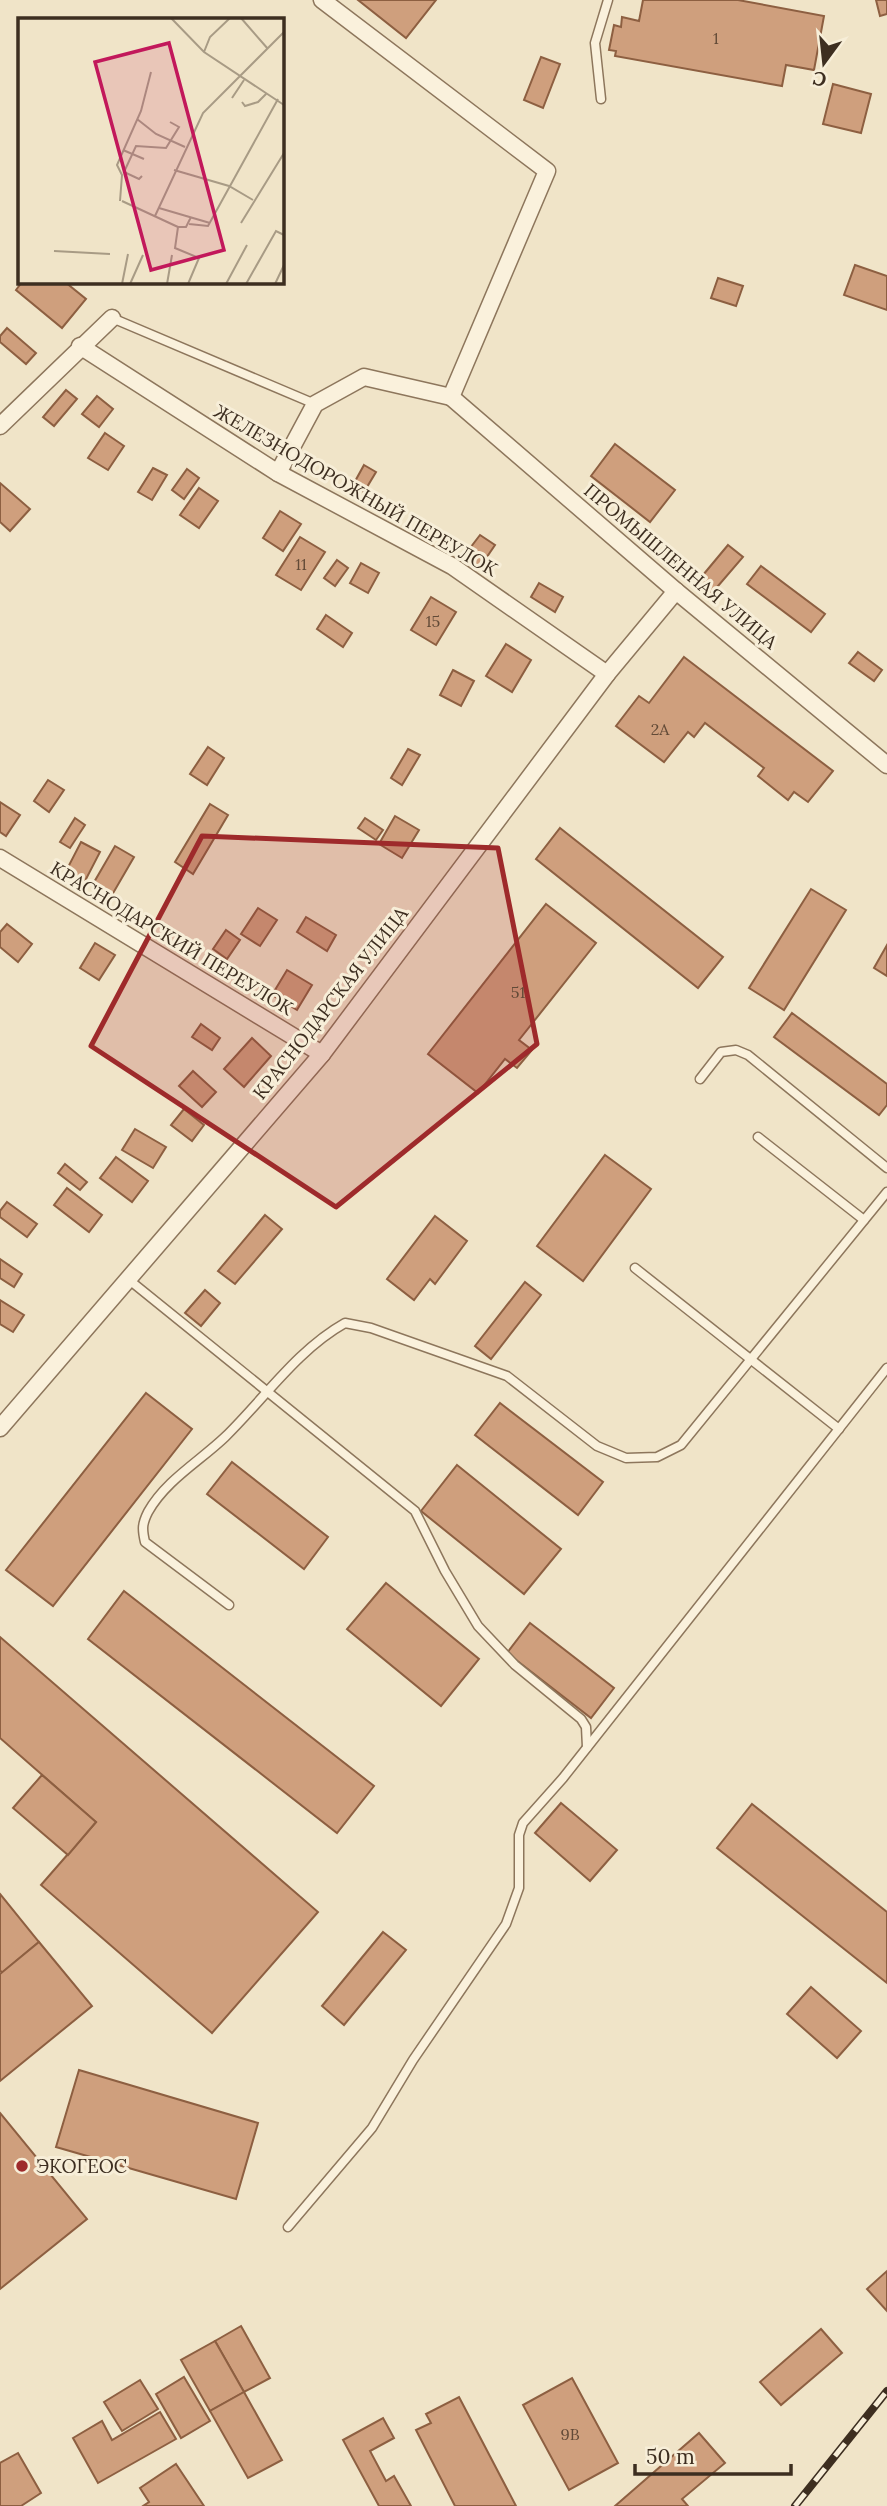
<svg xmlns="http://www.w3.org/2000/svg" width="887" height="2506" font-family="Lora,serif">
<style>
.building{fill:#cf9f7d;stroke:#8d5f41;stroke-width:2}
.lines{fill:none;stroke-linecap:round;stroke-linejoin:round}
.service-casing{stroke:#8d765c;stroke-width:11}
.minor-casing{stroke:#8d765c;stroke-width:19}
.service{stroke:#faf1dc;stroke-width:8}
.minor{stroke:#faf1dc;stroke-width:16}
.rail-casing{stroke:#3d2e20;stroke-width:8}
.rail{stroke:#f7eed8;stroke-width:5;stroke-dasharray:16;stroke-linecap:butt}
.marked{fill:#9e2a2b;fill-opacity:0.2;stroke:#9e2a2b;stroke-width:5;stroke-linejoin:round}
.poi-dot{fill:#9e2a2b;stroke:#f7eed8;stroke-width:2.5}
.labels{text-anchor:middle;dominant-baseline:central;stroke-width:6;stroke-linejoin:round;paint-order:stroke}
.number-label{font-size:16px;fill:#624a37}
.street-label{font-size:19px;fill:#3d2e20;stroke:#f7eed8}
.poi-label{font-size:19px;fill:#3d2e20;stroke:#f7eed8;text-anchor:start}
.inset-road{fill:none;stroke:#a89b85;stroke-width:2}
.view{fill:#c2185b;fill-opacity:0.15;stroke:#c2185b;stroke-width:3.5}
.inset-edge{fill:none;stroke:#3d2e20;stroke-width:3.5}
</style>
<rect width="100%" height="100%" fill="#f0e4c8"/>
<g class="building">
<path d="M358 0H436L406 38Z"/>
<path d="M643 0H738L824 16 814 70 786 65 782 86 615 56 616 51 609 50 614 25 621 27 622 17 639 21Z"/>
<path d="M876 0H887V14L880 16Z"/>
<path d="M541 57 560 64 543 108 524 100Z"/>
<path d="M833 84 871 94 861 133 823 124Z"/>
<path d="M855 265 887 276V310L844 295Z"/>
<path d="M718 278 743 286 736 306 711 298Z"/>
<path d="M22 282H65L86 299 62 328 16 290Z"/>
<path d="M7 328 36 353 26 364 0 342V336Z"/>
<path d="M66 390 77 399 54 426 43 417Z"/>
<path d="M97 396 113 409 99 427 82 414Z"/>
<path d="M105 433 124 446 108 470 88 458Z"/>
<path d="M615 444 675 490 650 522 591 476Z"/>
<path d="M364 465 376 472 364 492 353 485Z"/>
<path d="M153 468 167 475 152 500 138 492Z"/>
<path d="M187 469 199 478 184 499 172 490Z"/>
<path d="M0 483 30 509 10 531 0 522Z"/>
<path d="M199 488 218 501 199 528 180 515Z"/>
<path d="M280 511 301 524 283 551 263 538Z"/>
<path d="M480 535 495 545 480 567 464 556Z"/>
<path d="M300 537 325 552 301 590 276 575Z"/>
<path d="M728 545 743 557 712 593 698 581Z"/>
<path d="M337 560 348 568 335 586 324 578Z"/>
<path d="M361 563 379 573 368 593 350 583Z"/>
<path d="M761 566 825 614 811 632 747 584Z"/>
<path d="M539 583 563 597 555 612 531 597Z"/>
<path d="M431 597 456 612 436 645 411 630Z"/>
<path d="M326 615 352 633 343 647 317 629Z"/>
<path d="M506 644 531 660 512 692 486 676Z"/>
<path d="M858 652 882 670 874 681 849 663Z"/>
<path d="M684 657 833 771 808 802 794 792 788 800 758 776 764 768 705 723 694 737 688 732 664 762 616 726 639 696 649 703Z"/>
<path d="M453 670 474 681 461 706 440 695Z"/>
<path d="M208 747 224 758 207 785 190 774Z"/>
<path d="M408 749 420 755 402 785 391 778Z"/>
<path d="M48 780 64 790 49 812 34 801Z"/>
<path d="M0 802 20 815 6 836 0 832Z"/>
<path d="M210 804 228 815 193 874 175 862Z"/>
<path d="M395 816 419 830 402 858 379 844Z"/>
<path d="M75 818 85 825 70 848 60 842Z"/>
<path d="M365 818 383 830 376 840 358 828Z"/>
<path d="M560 828 723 957 698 988 536 859Z"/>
<path d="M81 842 100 852 84 883 65 873Z"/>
<path d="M115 846 134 857 112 895 93 884Z"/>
<path d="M811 889 846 910 784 1010 749 988Z"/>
<path d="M546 904 596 943 519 1040 532 1050 517 1068 505 1059 478 1093 428 1054Z"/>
<path d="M258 908 277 920 260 946 241 934Z"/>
<path d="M306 917 336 935 327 951 297 932Z"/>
<path d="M7 924 32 944 18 962 0 947V932Z"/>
<path d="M226 930 240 940 227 959 213 949Z"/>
<path d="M95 943 115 955 99 980 80 968Z"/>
<path d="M887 945V976L874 968Z"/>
<path d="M287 970 312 985 297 1010 272 995Z"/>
<path d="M792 1013 887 1084V1105L879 1115 774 1037Z"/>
<path d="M201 1024 220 1038 212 1050 192 1037Z"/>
<path d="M252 1038 271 1056 244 1087 224 1069Z"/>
<path d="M193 1071 216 1092 202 1107 179 1086Z"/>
<path d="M184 1109 204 1125 192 1141 171 1125Z"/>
<path d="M135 1129 166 1147 153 1168 122 1150Z"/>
<path d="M605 1155 651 1189 583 1281 537 1246Z"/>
<path d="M116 1157 148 1181 132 1202 100 1178Z"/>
<path d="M65 1164 87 1182 80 1190 58 1173Z"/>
<path d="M67 1188 102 1215 89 1232 54 1205Z"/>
<path d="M7 1202 37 1224 27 1237 0 1217V1211Z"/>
<path d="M265 1215 282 1229 235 1284 218 1271Z"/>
<path d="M435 1216 467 1241 435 1284 430 1279 414 1300 387 1279Z"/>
<path d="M0 1259 22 1274 14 1287 0 1278Z"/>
<path d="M525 1282 541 1295 491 1359 475 1346Z"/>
<path d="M205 1290 220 1303 201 1326 185 1313Z"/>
<path d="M0 1300 24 1315 13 1332 0 1324Z"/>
<path d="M146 1393 192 1429 53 1606 6 1570Z"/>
<path d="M500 1403 603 1482 578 1515 475 1435Z"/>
<path d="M232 1462 328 1537 304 1569 207 1494Z"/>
<path d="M457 1465 561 1549 524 1594 421 1511Z"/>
<path d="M386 1583 479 1659 441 1706 347 1629Z"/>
<path d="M124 1591 374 1786 337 1833 88 1639Z"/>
<path d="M530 1623 614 1688 591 1718 507 1653Z"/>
<path d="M0 1637 318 1912 212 2033 41 1885 96 1822 0 1738Z"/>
<path d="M42 1775 96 1822 68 1855 13 1808Z"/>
<path d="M561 1803 617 1850 590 1881 535 1833Z"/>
<path d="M752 1804 887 1912V1983L717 1848Z"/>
<path d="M0 1894 39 1942 2 1973 0 1970Z"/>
<path d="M383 1932 406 1950 344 2025 322 2006Z"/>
<path d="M39 1942 92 2006 0 2081V1974Z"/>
<path d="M811 1987 861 2031 837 2058 787 2014Z"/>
<path d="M79 2070 258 2123 236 2199 56 2147Z"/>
<path d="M0 2113 87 2219 0 2289Z"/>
<path d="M887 2271V2311L867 2289Z"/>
<path d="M241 2326 270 2378 244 2392 215 2341Z"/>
<path d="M821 2329 842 2353 781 2405 760 2382Z"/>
<path d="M215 2341 244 2392 210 2411 181 2360Z"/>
<path d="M184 2377 210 2421 181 2438 156 2394Z"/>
<path d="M572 2378 618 2463 569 2490 523 2405Z"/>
<path d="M140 2380 158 2409 122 2431 104 2402Z"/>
<path d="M244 2392 282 2460 248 2478 210 2411Z"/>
<path d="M459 2397 516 2506H455L416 2430 431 2423 426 2414Z"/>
<path d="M160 2412 176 2439 98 2483 73 2438 102 2421 112 2440Z"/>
<path d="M383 2418 394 2438 370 2451 386 2481 394 2476 411 2506H379L343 2440Z"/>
<path d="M699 2433 725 2463 682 2499 688 2506H615Z"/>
<path d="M18 2453 41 2493 21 2506H0V2463Z"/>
<path d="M176 2464 204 2506H143L149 2502 140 2488Z"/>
</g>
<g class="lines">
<defs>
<g id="service">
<path d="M601 99 595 43 608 0"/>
<path d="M112 318 315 404"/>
<path d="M700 1079 721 1052 736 1050 748 1055 887 1168"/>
<path d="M758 1137 864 1220"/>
<path d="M635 1268 839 1429"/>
<path d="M128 1279 415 1511 445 1571 478 1626 515 1665 581 1719 586 1727 587 1747"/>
<path d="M229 1605 145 1542C142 1529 142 1524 148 1512 166 1480 200 1461 225 1437 264 1399 297 1350 345 1323L371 1328 507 1376 597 1446 626 1458 657 1457 681 1445 887 1192"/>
<path d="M288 2227 372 2128 413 2060 506 1924 519 1888V1835L523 1823 563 1778 887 1368"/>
</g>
<g id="minor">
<path d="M80 346 278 473 452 566 607 674"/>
<path d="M451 397 676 591 887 765"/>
<path d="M0 426 112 318"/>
<path d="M278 473 315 404 364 377 451 397 547 171 322 0"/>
<path d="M0 858 322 1054"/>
<path d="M0 1428 322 1054 607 674 676 591"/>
</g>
</defs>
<use href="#service" class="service-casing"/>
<use href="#minor" class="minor-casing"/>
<use href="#service" class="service"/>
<use href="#minor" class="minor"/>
<defs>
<path id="rail" d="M795 2506 887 2391"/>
</defs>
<use href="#rail" class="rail-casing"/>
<use href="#rail" class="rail"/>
</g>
<path class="marked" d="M202 836 498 848 537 1044 336 1207 91 1046Z"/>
<circle class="poi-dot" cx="22" cy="2166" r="7"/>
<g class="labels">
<g class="number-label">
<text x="716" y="38">1</text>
<text x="301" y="564">11</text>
<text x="433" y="621">15</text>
<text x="660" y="729">2А</text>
<text x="518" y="992">51</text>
<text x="570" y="2434">9В</text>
</g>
<g class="street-label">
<text transform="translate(356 490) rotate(30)">ЖЕЛЕЗНОДОРОЖНЫЙ ПЕРЕУЛОК</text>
<text transform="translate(681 566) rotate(40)">ПРОМЫШЛЕННАЯ УЛИЦА</text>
<text transform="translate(172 938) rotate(31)">КРАСНОДАРСКИЙ ПЕРЕУЛОК</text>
<text transform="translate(330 1003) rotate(-52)">КРАСНОДАРСКАЯ УЛИЦА</text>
</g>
<g class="poi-label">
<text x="36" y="2166">ЭКОГЕОС</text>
</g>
</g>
<g transform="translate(18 18)">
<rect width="266" height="266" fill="#f0e4c8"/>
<path class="inset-road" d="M153 0 186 34 266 87M223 0 250 31M186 34 192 19 212 0M214 80 226 62M224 84 227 88 240 84 249 75M119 101 138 116 167 129M105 132 126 141M156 152 211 168 235 182M124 158 121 161 106 154 118 128 148 130 161 109 152 104M102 183 104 157 99 147 123 93 133 54M104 183 160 209M141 190 192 205M137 198 185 95 266 14M223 205 266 135M171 206 190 208 260 81M36 233 92 236M104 266 110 236M112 266 125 237M149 266 154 237M170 266 181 240 157 230 160 209H168L173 199M208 266 229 227M228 266 258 213 266 217M257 266 266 247"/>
<path class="view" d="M151 25 206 232 133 252 77 44Z"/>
<rect width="266" height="266" class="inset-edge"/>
</g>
<g transform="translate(824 63) rotate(195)" stroke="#f7eed8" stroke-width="5" paint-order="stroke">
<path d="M0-5L12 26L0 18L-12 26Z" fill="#3d2e20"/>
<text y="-10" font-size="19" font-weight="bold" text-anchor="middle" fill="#3d2e20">С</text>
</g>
<path d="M635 2464v10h156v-10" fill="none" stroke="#3d2e20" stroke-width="3.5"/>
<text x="646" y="2464" font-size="21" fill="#3d2e20" stroke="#f7eed8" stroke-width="5" paint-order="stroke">50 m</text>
</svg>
